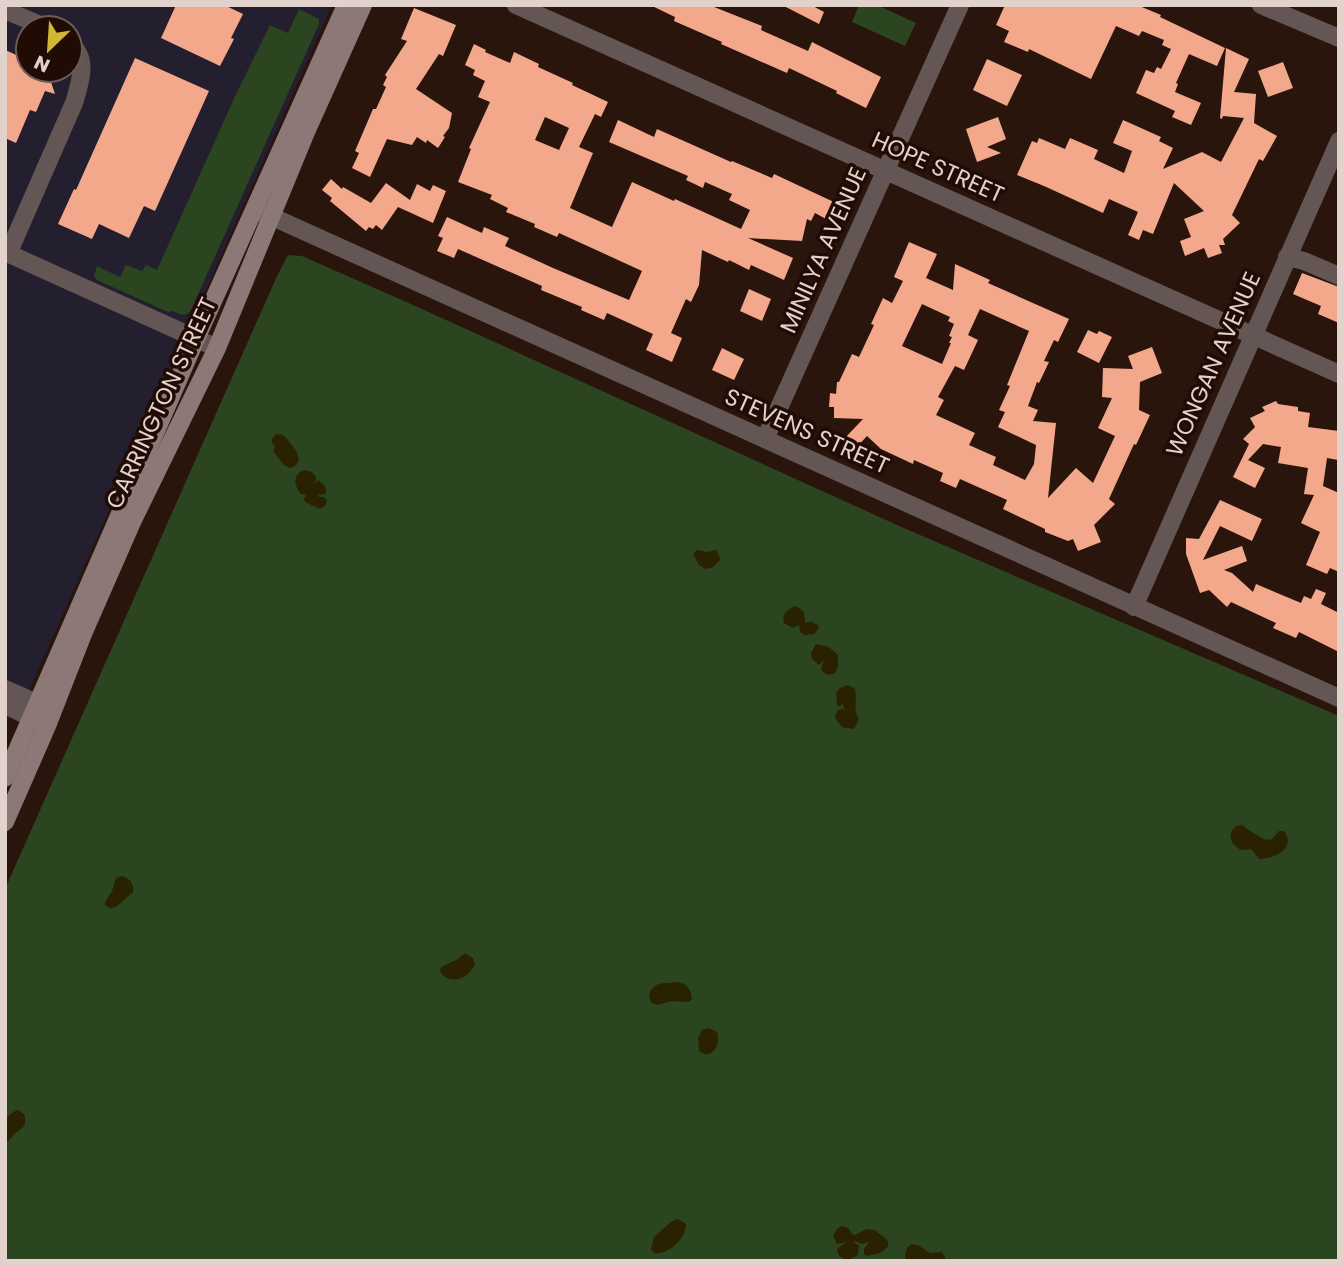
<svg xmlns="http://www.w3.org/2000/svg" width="1344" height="1266" font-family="Poppins,sans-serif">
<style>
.industrial{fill:#241f2e;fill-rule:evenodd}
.green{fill:#2b4520}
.sand{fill:#2a2101}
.building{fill:#f3a88c;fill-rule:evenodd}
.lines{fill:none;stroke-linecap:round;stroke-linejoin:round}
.minor{stroke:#635655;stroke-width:18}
.tertiary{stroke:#635655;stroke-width:18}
.secondary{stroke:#8c7877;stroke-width:18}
.labels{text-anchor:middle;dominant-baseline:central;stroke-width:7;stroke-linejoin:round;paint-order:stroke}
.street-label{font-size:23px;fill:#e1d2cc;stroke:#200c05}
</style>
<rect width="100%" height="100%" fill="#2a150d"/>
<path class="industrial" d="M5 5H332L28 693 5 683ZM28 28H70V70H28Z"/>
<g class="green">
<path d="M859 5H877L916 23 905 46 852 22Z"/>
<path d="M299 9 319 19V24L191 310C184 318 181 314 172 311L168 312 97 280 94 276 97 266 120 277 126 265 142 271 146 265 157 270 236 94 270 25 288 33Z"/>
<path d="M288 255 302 256 413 305 897 525 1339 716V1261H5V889L278 274Z"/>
</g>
<g class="sand">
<path d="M276 434 283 435C292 444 309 463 290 468L284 465 273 451 275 447 272 443V439Z"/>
<path d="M305 470 312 472 316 477V480L312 485 318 480 325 486 326 494 318 495 319 497H324L327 501 325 506 320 509 305 502 304 499 306 495 301 494C294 486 292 473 305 470Z"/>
<path d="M697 550 707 552 716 550 719 555 720 560 713 567 706 569C696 564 698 562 693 554Z"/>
<path d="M796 606 804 612 805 622H811L818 625 819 628 814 634 805 635 800 632 799 625 793 628 784 623C781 614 788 608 796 606Z"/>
<path d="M816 644 829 647 838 655V667L835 673C829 676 824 675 821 669L824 660 819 665 812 659 811 653Z"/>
<path d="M848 685 855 689C858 699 852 709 859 719L854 729 842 727 835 718 837 710 841 709 845 710 842 703 840 707 837 705 836 693 840 688Z"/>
<path d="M1242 825C1249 831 1258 836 1266 840L1272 839 1279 831H1284C1297 849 1274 859 1259 859L1251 849 1241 850C1231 844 1226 835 1236 826Z"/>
<path d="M122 876C130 878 134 884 133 892L116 907 110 908 105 905V902L112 891 116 878Z"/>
<path d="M465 953 473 958 475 964C469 979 450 986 440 972L441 967 456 960Z"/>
<path d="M677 982C687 984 691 989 692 999L689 1002 672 1001 658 1005 651 1003 649 995C653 981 664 984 677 982Z"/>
<path d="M708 1028 717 1032C721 1045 712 1061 699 1051L698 1038 702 1030Z"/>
<path d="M18 1110 24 1114C27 1125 25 1126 17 1132 13 1135 10 1140 5 1144V1119L13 1112Z"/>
<path d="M678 1219 686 1224C686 1239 668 1255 654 1253L651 1249 654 1237 671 1222Z"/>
<path d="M842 1226 848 1228 852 1234 855 1235 867 1229 875 1230C880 1236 890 1237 888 1247L880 1253 867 1256 864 1254V1249L869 1242 862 1244 855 1241 854 1242 859 1246 858 1254C851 1262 838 1261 837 1249L846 1242 837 1244 833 1235 838 1228Z"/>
<path d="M911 1244 918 1245 930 1253 942 1252 946 1259 945 1261H907C903 1255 906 1248 911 1244Z"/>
</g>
<g class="building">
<path d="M176 5H224L243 14 231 38 234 39 220 66 161 38Z"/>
<path d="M650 5H709L762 26 761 30 808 51 812 42 881 77 866 108 836 93 837 91 789 68 787 73 721 44 722 42 674 21 675 17Z"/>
<path d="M782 5H811L824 12 819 24Z"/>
<path d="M1005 5H1137L1161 15 1160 17 1225 48 1217 66 1189 54 1176 83 1178 84 1175 92 1201 103 1191 125 1172 117 1175 111 1136 93 1146 70 1154 73 1157 67 1161 69 1171 49 1162 45 1164 40 1142 31 1139 36 1116 26 1091 79 1029 49 1028 52 1004 42 1009 31 996 25Z"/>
<path d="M414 8 456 25 443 56 439 54 416 89 452 113 449 128 443 136 445 137 438 148 427 140 426 143 417 137 412 145 387 139 370 177 352 168 359 153 355 151 373 109H376L386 87 383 85 387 77 385 75 407 41 401 39Z"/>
<path d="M474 44 486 50 485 52 510 63 514 52 539 64 538 67 573 83 572 85 608 102 601 117 595 114 579 147 593 153 570 208 612 227 632 182 674 201 675 199 741 229 750 210 729 200 732 194 705 182 703 188 686 180 688 176 609 142 618 120 654 137 657 129 731 162 732 161 772 178 774 174 836 203 828 220 815 213 811 221 807 219 802 241 748 238 793 258 784 280 751 265 749 270 729 260 728 262 702 250 699 285 691 302 686 299 671 333 682 338 672 362 646 350 653 334 607 313 604 320 581 310 582 307 541 290 542 286 458 249 454 258 437 251 443 238 438 236 447 217 482 233 484 227 509 238 505 246 553 268 629 300 642 271 559 233 557 237 534 227 535 224 506 212 508 208 490 199 492 195 458 182 471 149 469 148 490 102 478 97 485 81 473 75 475 70 465 65ZM545 117 569 128 559 150 535 140Z"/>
<path d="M1226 48 1249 59 1234 92 1256 94 1254 123 1277 136 1263 161 1259 159 1232 215 1240 223 1223 239 1225 245H1219L1222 253 1208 258 1204 248 1185 256 1180 241 1191 237 1184 219 1204 211 1174 183 1153 234 1143 230 1139 240 1128 235 1138 212 1109 199 1103 213 1044 186 1017 175 1032 141 1037 143 1039 138 1065 149 1070 138 1098 150 1094 159 1124 173 1132 151 1113 143 1123 120 1161 137 1159 141 1173 148 1163 169 1202 152 1221 162 1244 118 1223 116 1222 119 1220 118Z"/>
<path d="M5 50 28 60V70H47L55 94 45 91 36 112 30 110 16 143 5 138Z"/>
<path d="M135 58 209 91 155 211 144 206 129 238 99 224 92 239 58 224 74 189 76 190Z"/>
<path d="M987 59 1022 75 1007 106 973 90Z"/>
<path d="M1283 62 1293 88 1268 97 1258 71Z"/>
<path d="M998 117 1006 139 987 147 1001 153 977 162 966 129Z"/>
<path d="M331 179 342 189 343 187 371 203 386 183 410 200 417 184 430 191 433 185 446 191 433 223 398 207 382 230 376 225 373 229 369 227 366 231 330 201 332 198 322 190Z"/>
<path d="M909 242 937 254 926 278 953 290 955 264 990 280 988 283 1069 319 1058 342 1054 340 1044 361 1049 362 1039 383 1037 382 1028 406 1038 410 1033 421 1056 423 1048 498 1076 468 1093 483 1115 436 1098 428 1112 398 1102 397 1103 368 1133 369 1128 356 1152 347 1162 373 1140 382 1139 410 1150 415 1136 445 1134 444 1109 499 1115 504 1094 525 1101 542 1078 551 1073 539 1068 541 1045 532V529L1003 509 1007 500 960 479 956 488 940 481 943 473 914 460 913 464 881 449 867 436 855 449 844 439 863 419 834 418V407H829L830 393 836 394 837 382H839L852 354 859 357 874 325 871 324 883 298 892 303 903 281 894 277ZM922 304 950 317 948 321 954 324 949 336 952 337 949 343H951L942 364 902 346ZM980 309 1029 331 1007 385 1010 386 999 410 1005 412 998 427 1036 445 1034 464 1025 480 993 465 996 457 969 445 975 433 936 415 944 400 938 397 955 366 964 370 978 340 968 335Z"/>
<path d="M1302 273 1339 287V323L1318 314 1321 306 1293 294Z"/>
<path d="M749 289 771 299 762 321 740 311Z"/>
<path d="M1088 330 1097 334 1099 331 1112 337 1099 363 1077 352Z"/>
<path d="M722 348 744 359 734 380 712 370Z"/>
<path d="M1276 401 1278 404 1298 407V411L1310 413 1308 427 1339 431 1338 460 1327 458 1323 486 1339 493V572L1330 568 1327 574 1306 565 1320 532 1301 523 1314 495 1304 494 1308 468 1278 463 1281 447 1263 444 1248 460 1265 468 1255 488 1233 477 1249 444 1243 439 1255 427 1250 418 1265 411 1262 407Z"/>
<path d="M1220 500 1262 519 1252 541 1220 526 1203 560 1242 546 1247 561 1224 570 1232 573 1253 592 1256 584 1301 603 1304 596 1311 599 1316 589 1326 593 1321 604 1339 613V652L1299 632 1296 638 1273 628 1276 623 1231 602 1227 607 1209 590 1200 593 1186 554V538L1199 539Z"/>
</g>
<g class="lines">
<g class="minor">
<path d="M516 5 1339 374"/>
<path d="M1261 5 1339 38"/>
<path d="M5 10 47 28"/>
<path d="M8 254 74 103C80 83 89 58 70 44"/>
<path d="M1287 257 1304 261 1339 276"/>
<path d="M765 439 960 5"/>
<path d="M1134 607 1339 141"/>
</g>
<g class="tertiary">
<path d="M257 210 1339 698"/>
<path d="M5 252 217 348"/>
<path d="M5 689 50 709"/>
<path d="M5 705 44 724"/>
</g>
<g class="secondary">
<path d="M5 778 196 339 346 5"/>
<path d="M5 822 47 726 83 634 133 520 217 348 306 132 363 5"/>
</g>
</g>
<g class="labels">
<g class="street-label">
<text transform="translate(938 167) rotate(24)">HOPE STREET</text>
<text transform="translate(823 250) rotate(-66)">MINILYA AVENUE</text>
<text transform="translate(1213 364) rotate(-66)">WONGAN AVENUE</text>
<text transform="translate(161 403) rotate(-65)">CARRINGTON STREET</text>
<text transform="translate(807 431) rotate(24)">STEVENS STREET</text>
</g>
</g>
<rect width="1344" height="1266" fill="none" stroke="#e1d2cc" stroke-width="14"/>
<g transform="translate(49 49) rotate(205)"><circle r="33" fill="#200c05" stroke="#6d5b55" stroke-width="2"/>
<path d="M0-5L12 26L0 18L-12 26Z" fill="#d2b635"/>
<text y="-10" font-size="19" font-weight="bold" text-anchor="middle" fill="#e1d2cc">N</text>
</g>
</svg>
